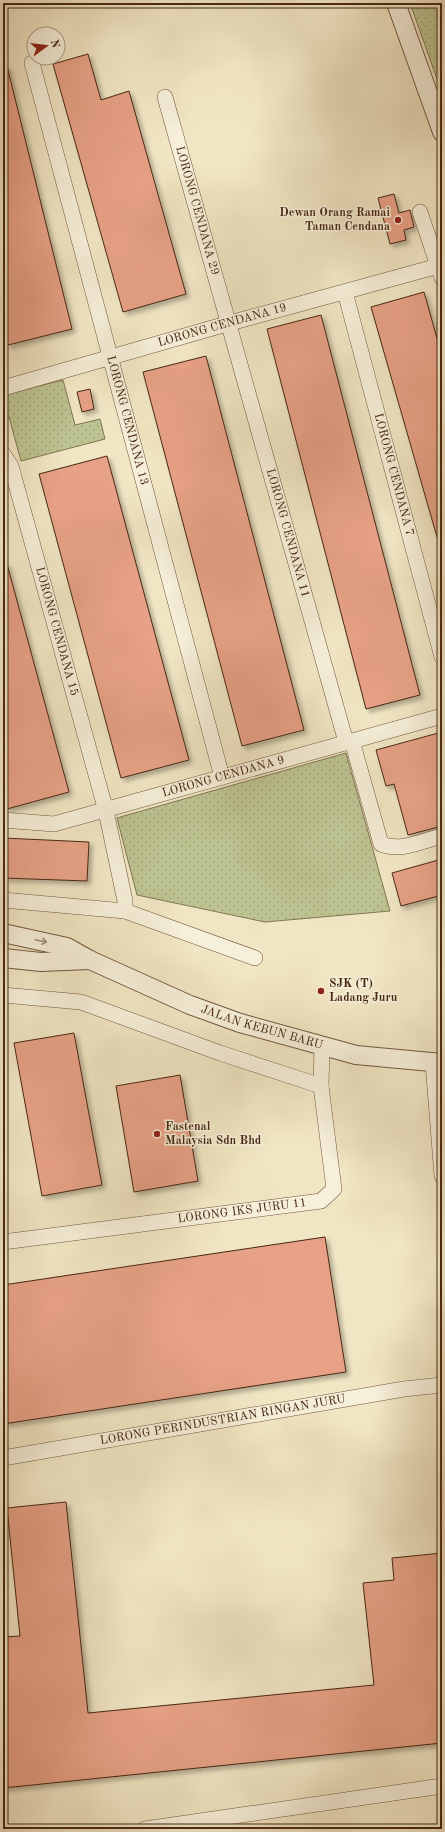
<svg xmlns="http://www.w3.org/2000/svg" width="445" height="1832" font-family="'Old Standard TT',serif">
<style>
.grass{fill:url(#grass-dots);stroke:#827652}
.building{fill:#e7a186;stroke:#482713;filter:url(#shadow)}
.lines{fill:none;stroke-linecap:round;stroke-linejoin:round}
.minor-casing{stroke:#72573f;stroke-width:16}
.tertiary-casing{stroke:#72573f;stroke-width:20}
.minor{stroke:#f6efd9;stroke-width:15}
.tertiary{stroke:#f6efd9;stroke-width:18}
.oneway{stroke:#9f8b76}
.poi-dot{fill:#8f2418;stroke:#f6efd9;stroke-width:1.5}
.labels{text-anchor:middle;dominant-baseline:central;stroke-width:3;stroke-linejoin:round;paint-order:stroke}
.street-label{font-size:12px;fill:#482713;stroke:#f6efd9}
.poi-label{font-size:12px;font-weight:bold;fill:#482713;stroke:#f6efd9;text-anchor:start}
</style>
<defs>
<pattern id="grass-dots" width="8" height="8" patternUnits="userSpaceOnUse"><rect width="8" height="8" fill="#bdc492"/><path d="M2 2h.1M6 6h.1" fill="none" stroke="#a4a87d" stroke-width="1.8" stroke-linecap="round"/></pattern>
<filter id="shadow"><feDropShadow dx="3.5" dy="3.5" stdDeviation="2" flood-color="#0004"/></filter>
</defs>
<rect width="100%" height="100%" fill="#f1e6c4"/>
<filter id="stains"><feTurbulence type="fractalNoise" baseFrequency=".005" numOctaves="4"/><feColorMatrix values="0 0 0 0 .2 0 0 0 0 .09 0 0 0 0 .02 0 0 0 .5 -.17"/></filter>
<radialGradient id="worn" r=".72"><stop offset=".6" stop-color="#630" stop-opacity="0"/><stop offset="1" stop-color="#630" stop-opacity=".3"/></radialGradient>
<g class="grass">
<path d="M410 3H442V93Z"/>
<path d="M63 380 75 425 100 419 105 439 21 461 9 417 3 418V395Z"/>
<path d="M346 753 390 911 265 922 137 895 117 818Z"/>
</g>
<g class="building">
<path d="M88 54 101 100 129 91 186 294 123 312 53 64Z"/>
<path d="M3 66H7L72 329 8 345 3 327Z"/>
<path d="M394 194 399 213 410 210 414 227 404 230 406 240 390 244 378 198Z"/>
<path d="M424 292 442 356V543L439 544 371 307Z"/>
<path d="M321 315 420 695 366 709 267 329Z"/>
<path d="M206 356 304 730 242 746 143 372Z"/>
<path d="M90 389 94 409 82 412 77 392Z"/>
<path d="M107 456 189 760 121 778 39 474Z"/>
<path d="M3 564H7L69 792 7 809 3 795Z"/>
<path d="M442 732V826L408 835 394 784 386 786 376 750Z"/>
<path d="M3 838 89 842 87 881 3 878Z"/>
<path d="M442 859V895L401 906 392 873Z"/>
<path d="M74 1033 102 1185 42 1196 14 1043Z"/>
<path d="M180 1075 198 1181 134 1192 116 1086Z"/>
<path d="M325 1237 346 1372 3 1424V1285Z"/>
<path d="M66 1502 88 1713 374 1685 363 1583 394 1580 392 1558 442 1553V1743L3 1788V1637L20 1636 7 1508Z"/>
</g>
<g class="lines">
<defs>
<g id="minor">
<path id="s1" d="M32 63 222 777"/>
<path id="s2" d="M165 97 346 742"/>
<path d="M420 212 442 278"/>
<path id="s3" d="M345 292 442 657"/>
<path id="s4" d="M3 388 230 323 442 265"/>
<path id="s5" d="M3 454 11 466 106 811 125 901V911"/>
<path d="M352 741 381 844C401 852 422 841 442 836"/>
<path id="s6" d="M3 820 54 824 442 716"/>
<path d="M3 900 125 911 255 958"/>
<path d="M3 995 81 1002 220 1053 321 1086"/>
<path d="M433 1063 442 1176"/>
<path id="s7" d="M3 1242 321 1201 334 1189 321 1086 322 1046"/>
<path id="s8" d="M3 1458 404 1389 442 1385"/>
<path d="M145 1829 442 1786"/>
</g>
<g id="tertiary">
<path d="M396 3 442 132"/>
<path id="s9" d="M3 933 67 947 90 960 190 1005 240 1023 356 1055 442 1063"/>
<path d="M3 958 41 962 90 960"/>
</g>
</defs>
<use href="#minor" class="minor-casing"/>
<use href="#tertiary" class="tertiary-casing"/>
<use href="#minor" class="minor"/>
<use href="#tertiary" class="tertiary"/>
</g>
<defs><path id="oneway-shaft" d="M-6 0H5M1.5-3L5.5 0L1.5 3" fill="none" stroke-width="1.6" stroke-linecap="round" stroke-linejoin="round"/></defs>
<use class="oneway" href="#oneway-shaft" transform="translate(41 941) rotate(12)"/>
<g class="poi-dot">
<circle cx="398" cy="220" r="4"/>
<circle cx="321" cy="991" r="4"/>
<circle cx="157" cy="1134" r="4"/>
</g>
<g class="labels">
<g class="street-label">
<text stroke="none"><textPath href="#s2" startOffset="118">LORONG CENDANA 29</textPath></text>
<text stroke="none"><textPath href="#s4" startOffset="228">LORONG CENDANA 19</textPath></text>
<text stroke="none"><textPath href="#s1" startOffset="370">LORONG CENDANA 13</textPath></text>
<text stroke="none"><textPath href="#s3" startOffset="189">LORONG CENDANA 7</textPath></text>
<text stroke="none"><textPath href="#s2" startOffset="453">LORONG CENDANA 11</textPath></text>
<text stroke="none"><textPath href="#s5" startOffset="186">LORONG CENDANA 15</textPath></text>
<text stroke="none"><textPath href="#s6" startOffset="227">LORONG CENDANA 9</textPath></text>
<text stroke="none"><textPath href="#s9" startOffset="277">JALAN KEBUN BARU</textPath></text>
<text stroke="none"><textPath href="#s7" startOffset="241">LORONG IKS JURU 11</textPath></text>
<text stroke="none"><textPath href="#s8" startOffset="223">LORONG PERINDUSTRIAN RINGAN JURU</textPath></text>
</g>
<g class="poi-label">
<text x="390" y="213" text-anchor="end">Dewan Orang Ramai<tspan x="390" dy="14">Taman Cendana</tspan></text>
<text x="329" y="984">SJK (T)<tspan x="329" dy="14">Ladang Juru</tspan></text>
<text x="165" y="1127">Fastenal<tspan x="165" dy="14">Malaysia Sdn Bhd</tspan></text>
</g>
</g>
<rect width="445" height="1832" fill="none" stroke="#f1e6c4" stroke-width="16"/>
<rect x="4" y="4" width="437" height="1824" fill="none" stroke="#482713" stroke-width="2"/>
<rect x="8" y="8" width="429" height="1816" fill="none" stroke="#482713"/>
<g transform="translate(46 46) rotate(75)"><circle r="19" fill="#f6efd9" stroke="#b09f8a"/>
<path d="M0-3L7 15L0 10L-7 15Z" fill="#8f2418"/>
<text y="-6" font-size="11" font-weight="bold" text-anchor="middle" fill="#482713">N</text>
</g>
<rect width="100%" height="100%" filter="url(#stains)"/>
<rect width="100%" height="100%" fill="url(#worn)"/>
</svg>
